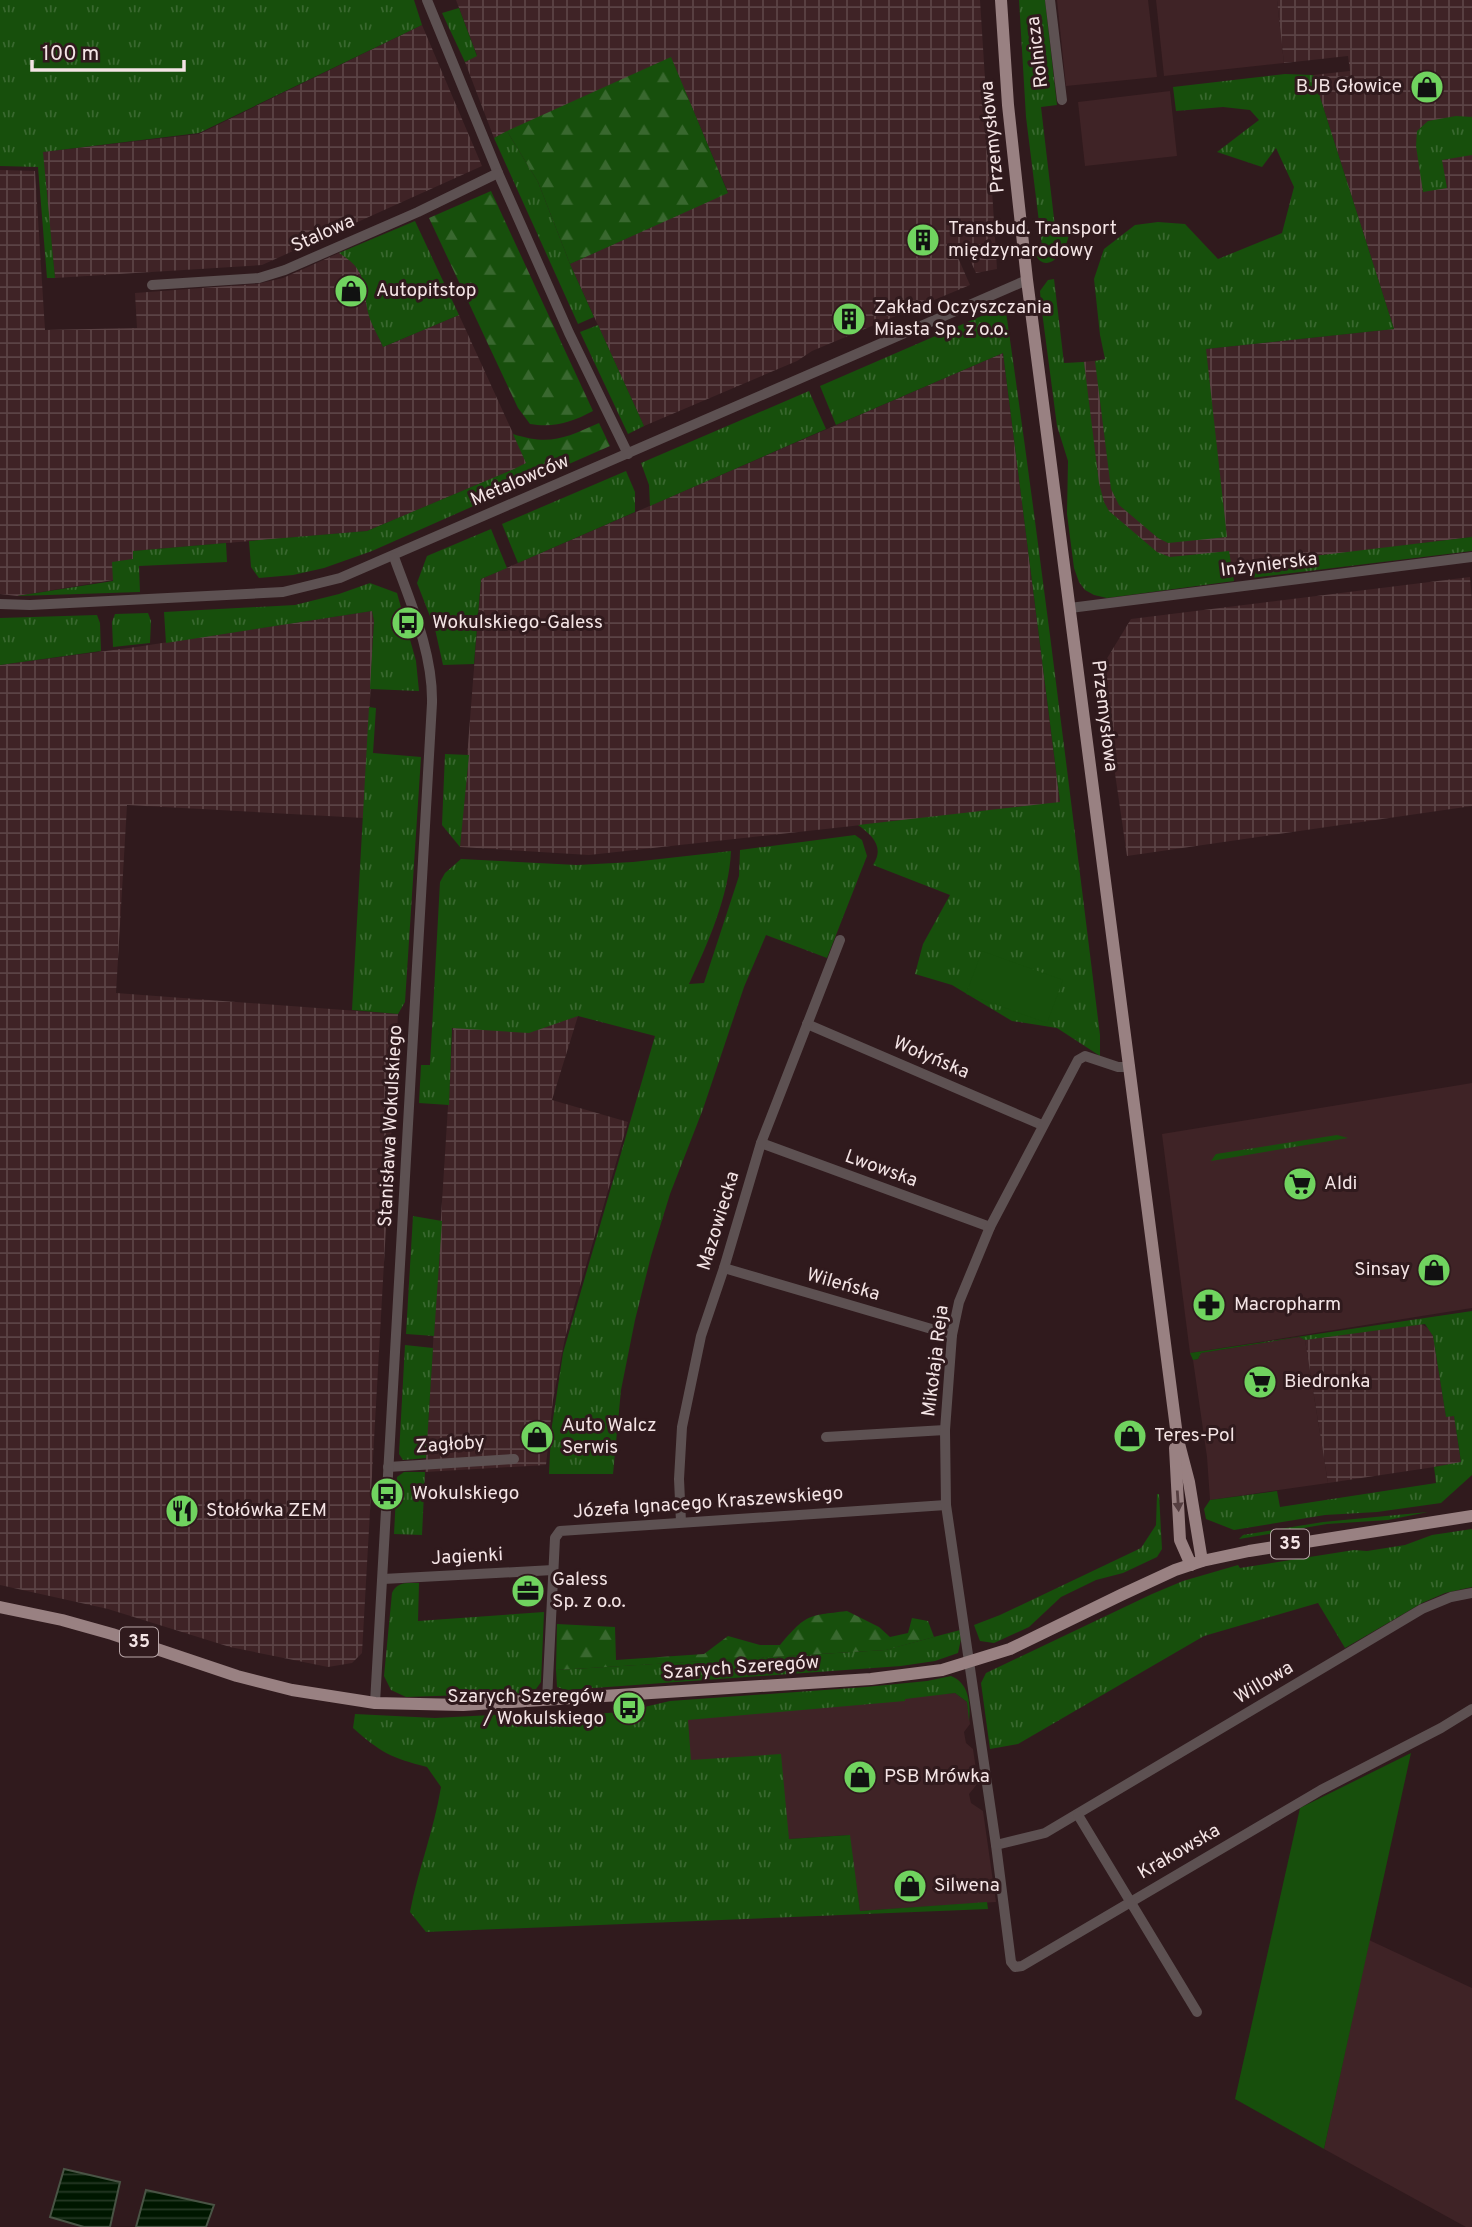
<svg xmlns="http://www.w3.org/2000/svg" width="1472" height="2227" font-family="Overpass,sans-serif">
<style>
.built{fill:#3f2326}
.industrial{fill:url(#industrial-grid)}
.grass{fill:url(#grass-tufts)}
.forest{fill:url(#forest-firs)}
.garden{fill:#174f0c}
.water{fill:url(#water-rules);stroke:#495445;stroke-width:2}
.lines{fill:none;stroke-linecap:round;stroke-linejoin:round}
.minor{stroke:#5d5152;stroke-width:10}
.major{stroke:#998182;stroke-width:12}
.oneway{fill:#553e40}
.labels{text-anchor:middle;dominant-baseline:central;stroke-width:6;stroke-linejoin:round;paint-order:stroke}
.shield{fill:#301a1d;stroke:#b9a7a9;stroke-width:2}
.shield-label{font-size:18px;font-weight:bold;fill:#f4e4e5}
.street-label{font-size:19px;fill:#f4e4e5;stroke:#301a1d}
.poi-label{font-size:19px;fill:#f4e4e5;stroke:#301a1d;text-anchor:start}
</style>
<defs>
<pattern id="industrial-grid" width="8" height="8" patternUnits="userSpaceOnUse" patternTransform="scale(1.75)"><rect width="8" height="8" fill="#3f2326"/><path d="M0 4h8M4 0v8" fill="none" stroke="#5b4345"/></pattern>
<pattern id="grass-tufts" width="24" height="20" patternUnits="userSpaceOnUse" patternTransform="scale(1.75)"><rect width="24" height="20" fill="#174f0c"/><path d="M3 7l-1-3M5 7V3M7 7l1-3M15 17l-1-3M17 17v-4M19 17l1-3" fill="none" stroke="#39682f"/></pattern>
<pattern id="forest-firs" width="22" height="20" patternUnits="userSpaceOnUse" patternTransform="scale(1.75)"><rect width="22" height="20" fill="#174f0c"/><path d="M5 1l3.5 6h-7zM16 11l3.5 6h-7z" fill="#39682f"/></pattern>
<pattern id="water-rules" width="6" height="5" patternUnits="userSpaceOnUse" patternTransform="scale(1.75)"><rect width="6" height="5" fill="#001700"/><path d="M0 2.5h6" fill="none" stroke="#263925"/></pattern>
</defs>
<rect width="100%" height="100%" fill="#301a1d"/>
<g class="built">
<path d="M1057 0H1148L1157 77 1066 86Z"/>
<path d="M1156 0H1277L1284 63 1164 76Z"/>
<path d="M1170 91 1177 156 1085 166 1078 102Z"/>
<path d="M1472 1083V1308L1190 1353 1162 1134Z"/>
<path d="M1299 1337 1305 1340 1328 1483 1210 1500 1207 1457 1193 1360 1198 1359 1201 1353Z"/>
<path d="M955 1693 967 1702 970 1724 964 1732 966 1743 973 1749 978 1783 969 1794 971 1803 983 1811 996 1902 860 1911 849 1835 698 1845 686 1715Z"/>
<path d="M1369 1940 1472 1988V2227H1466L1324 2149Z"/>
</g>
<g class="industrial">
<path d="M456 0H980L997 269 976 273 965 249 956 253 970 285 812 351 797 361 644 426 570 264 728 192 671 58 494 138 465 62 477 55Z"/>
<path d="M1277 0H1472V537L1232 567 1088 549 1064 364 1394 329 1313 75 1350 71 1348 56 1284 63Z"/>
<path d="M422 25 482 166 262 265 55 278 42 152 199 134Z"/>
<path d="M0 170 35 171 45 330 137 328 135 293 257 284 283 278 339 253 352 261 361 273 367 292 369 316 383 347 459 315 527 464 367 531 133 551V559L113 580 17 596 0 594Z"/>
<path d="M1003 353 1060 803 589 855 460 847 481 579Z"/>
<path d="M1470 577 1472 600V806L1127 856 1100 670 1131 619Z"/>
<path d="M372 611 374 620 364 818 127 805 116 993 398 1014 362 1653 352 1663 328 1667 230 1647 108 1609 0 1585V665L136 647Z"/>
<path d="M454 1011 578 1016 552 1100 628 1122 565 1338 553 1400 546 1465 425 1472Z"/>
<path d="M1420 1323 1429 1329 1433 1336 1446 1416 1454 1415 1461 1463 1328 1483 1305 1340Z"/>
</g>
<g class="grass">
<path d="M0 0H414L422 25 199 133 43 152 55 278H47L38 167 0 166Z"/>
<path d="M1019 0H1045L1057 105 1041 107 1055 227 1070 226C1071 247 1045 283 1033 249L1042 246 1026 117Z"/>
<path d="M459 8 477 56 465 62 442 13Z"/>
<path d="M1285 74 1313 75 1394 329 1206 349 1227 537 1168 543 1158 538 1119 505 1111 489 1095 361 1105 359 1100 335 1094 279 1104 249 1135 225 1158 222 1185 224 1218 259 1282 233 1294 187 1276 148 1262 167 1217 152 1259 120 1250 110 1223 107 1176 111 1173 87Z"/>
<path d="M1456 116 1472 117V155L1442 160 1447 188 1423 192 1416 146 1417 131 1428 121Z"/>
<path d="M507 131 538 182 570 264 594 317 578 324 494 138Z"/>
<path d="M415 221 459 315 383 347C379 337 372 326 369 316 361 286 370 272 339 253Z"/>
<path d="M1054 279 1064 363 1084 362 1099 483 1104 502 1109 511 1157 552 1170 557 1229 551 1234 581 1107 598 1094 595 1085 590 1079 582 1074 568 1067 514 1068 461 1057 426 1041 304 1040 291 1048 280Z"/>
<path d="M993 311 1006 312C1041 553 1070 794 1100 1035V1056L1057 1028 1012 1021 952 985 915 974 923 944 950 895 873 865C885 847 872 835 858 825L1060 802 1003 353 836 425 820 386Z"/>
<path d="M598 325 644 426 628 434 580 332Z"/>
<path d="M809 391 826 429 650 506 649 485 641 463Z"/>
<path d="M514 469 521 485 372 551 324 568 293 575 259 578 251 567 249 541 367 531Z"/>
<path d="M626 471 635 492V512L518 563 502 524Z"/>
<path d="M491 529 507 568 481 579 474 664 443 665 435 629 417 583 427 556Z"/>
<path d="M1472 537V551L1251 578 1248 564Z"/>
<path d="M226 543 227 562 139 566 140 592 17 596 113 581 112 562 133 559V551Z"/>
<path d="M370 583 397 593 416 661 419 691 370 689 374 621 372 611 166 643 164 612 295 605 339 594Z"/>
<path d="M148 613 151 621 150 643 113 647 112 622 115 614Z"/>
<path d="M97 615 100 623 101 651 0 665V618Z"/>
<path d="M369 707 376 708 373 753 421 757 405 1002 398 1014 352 1010Z"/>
<path d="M445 754 469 755 460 847 442 825Z"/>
<path d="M855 835 862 840 867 856 827 958 766 935 744 987 703 1109 670 1194 651 1256 635 1320 621 1390 613 1474H549L551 1432 563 1353 655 1036 578 1016 529 1033 452 1028 449 1105 419 1103 421 1065H430L440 882 445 873 461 859 577 865 633 862 731 851C729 896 708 943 689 984L704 983 739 876 740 850Z"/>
<path d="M1337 1135 1348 1138 1211 1161 1216 1154Z"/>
<path d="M413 1216 442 1221 434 1336 406 1334Z"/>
<path d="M1472 1311V1475L1441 1503 1377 1512 1325 1515 1234 1530 1206 1519 1204 1509 1210 1500 1277 1491 1280 1507 1436 1483 1434 1467 1461 1462 1454 1416 1446 1417 1433 1336 1425 1324 1305 1340 1299 1337 1201 1353 1198 1359 1193 1360 1190 1353Z"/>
<path d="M405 1345 433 1348 426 1458 403 1460 399 1454Z"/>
<path d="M404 1472H425L422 1535 394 1534 397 1477Z"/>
<path d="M1157 1494H1159L1162 1549 1157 1557 1123 1573 1096 1580 1061 1597 1029 1627 994 1643 980 1641 974 1625 1000 1615 1141 1548 1156 1525Z"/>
<path d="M1428 1512 1388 1520 1327 1524 1239 1539 1243 1535 1323 1522Z"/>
<path d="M1472 1529V1587L1445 1593 1422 1603 1345 1648 1318 1603 1204 1636 1018 1744 990 1749 981 1683 986 1673 1152 1594 1183 1581 1238 1565 1240 1568 1354 1550 1367 1551 1405 1545 1432 1535Z"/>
<path d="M419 1583 418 1621 544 1612 541 1682 536 1689 526 1693 406 1697 391 1690 384 1676 392 1593C397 1581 408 1583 419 1583Z"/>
<path d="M960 1630 961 1639 958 1653 935 1661 901 1666 566 1690 557 1687 556 1670 885 1650Z"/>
<path d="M951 1676C969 1683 971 1704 969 1721L967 1702 955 1693 905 1699V1701L688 1720 691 1760 781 1754 789 1839 850 1835 860 1911 987 1902 988 1909 426 1932 410 1912C418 1870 434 1830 441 1787L427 1767C391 1758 380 1752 353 1728L355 1714 435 1718 546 1712 592 1714 639 1711 640 1708 670 1701 866 1687 927 1681Z"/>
</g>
<g class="forest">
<path d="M671 57 728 193 570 264 538 182 507 131Z"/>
<path d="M491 191 593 411C572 422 555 428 530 424L518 408 429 218Z"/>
<path d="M599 423 610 446 521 485 514 469 526 463 513 434C550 446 565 438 599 423Z"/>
<path d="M847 1611 879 1627 890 1637 908 1633 912 1618 928 1621 934 1637 886 1650 556 1670 557 1624 615 1627 616 1660 704 1654 728 1636 760 1645H780C807 1614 806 1616 847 1611Z"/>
</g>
<g class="garden">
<path d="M982 951 1063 980 1047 1023 966 994Z"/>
<path d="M1411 1753 1324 2149 1235 2099 1300 1808Z"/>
</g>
<g class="water">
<path d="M64 2169 120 2182 110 2227H84L50 2217Z"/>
<path d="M146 2190 214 2205 206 2227H136Z"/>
</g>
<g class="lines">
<g class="minor">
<path d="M427 0 498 173 569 333 628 454"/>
<path d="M1050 0 1062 100"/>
<path d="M152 285 259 278 285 270 418 212 498 173"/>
<path d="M0 604 30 605 283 592 340 578 1027 280"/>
<path d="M1070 608 1472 557"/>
<path d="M807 1024 1042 1125"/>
<path d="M761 1143 990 1227"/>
<path d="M724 1268 952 1335"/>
<path d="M826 1437 945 1430"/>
<path d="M388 1467 514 1459"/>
<path d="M681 1522 679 1479 682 1427 701 1336 724 1268 761 1143 840 940"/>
<path d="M383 1579 553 1570"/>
<path d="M1472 1593 1451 1597 1422 1609 1045 1833 996 1845 1011 1962 1015 1967 1022 1966 1321 1790 1441 1728 1472 1709"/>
<path d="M547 1700 555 1538 560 1531 946 1505"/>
<path d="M375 1703 432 703C433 653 411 604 394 557"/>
<path d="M1078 1815 1197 2012"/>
<path d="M996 1845 946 1505 945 1430 952 1335 959 1302 990 1227 1078 1060 1085 1056 1118 1067H1130"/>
</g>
<g class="major">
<path d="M1001 0 1008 105 1027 280 1177 1436 1189 1482 1202 1561"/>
<path d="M1175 1448 1180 1540 1191 1565"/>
<path d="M0 1607 62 1620 112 1634 237 1676 292 1690 375 1703 463 1705 871 1679 942 1670 1010 1649 1121 1595 1175 1570 1202 1561 1249 1551 1472 1516"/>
</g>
</g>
<defs><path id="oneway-solid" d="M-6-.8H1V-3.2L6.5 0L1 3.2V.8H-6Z" transform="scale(1.75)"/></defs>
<use class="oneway" href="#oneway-solid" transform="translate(1178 1501) rotate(86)"/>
<defs>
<symbol id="shop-disc" viewBox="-11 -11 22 22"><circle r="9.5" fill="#70d35f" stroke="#301a1d"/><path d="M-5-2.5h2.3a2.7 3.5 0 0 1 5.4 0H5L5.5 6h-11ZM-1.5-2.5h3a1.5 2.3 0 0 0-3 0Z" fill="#111"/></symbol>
<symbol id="building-disc" viewBox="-11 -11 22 22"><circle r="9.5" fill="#70d35f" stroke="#301a1d"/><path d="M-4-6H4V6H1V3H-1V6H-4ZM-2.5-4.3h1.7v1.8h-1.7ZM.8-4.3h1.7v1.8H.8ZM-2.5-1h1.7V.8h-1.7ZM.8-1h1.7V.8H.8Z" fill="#111"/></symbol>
<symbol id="bus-disc" viewBox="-11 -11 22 22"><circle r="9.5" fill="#70d35f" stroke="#301a1d"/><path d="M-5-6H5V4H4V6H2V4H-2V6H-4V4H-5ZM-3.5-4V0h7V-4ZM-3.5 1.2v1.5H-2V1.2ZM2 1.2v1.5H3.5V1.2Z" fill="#111"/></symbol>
<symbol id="supermarket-disc" viewBox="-11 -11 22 22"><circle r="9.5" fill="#70d35f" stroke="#301a1d"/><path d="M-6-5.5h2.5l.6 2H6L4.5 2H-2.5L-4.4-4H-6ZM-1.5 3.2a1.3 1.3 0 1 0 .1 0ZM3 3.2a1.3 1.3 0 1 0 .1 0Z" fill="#111"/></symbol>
<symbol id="pharmacy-disc" viewBox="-11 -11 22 22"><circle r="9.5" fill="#70d35f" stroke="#301a1d"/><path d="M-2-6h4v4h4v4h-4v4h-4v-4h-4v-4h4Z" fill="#111"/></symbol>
<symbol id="restaurant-disc" viewBox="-11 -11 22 22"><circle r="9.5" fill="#70d35f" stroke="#301a1d"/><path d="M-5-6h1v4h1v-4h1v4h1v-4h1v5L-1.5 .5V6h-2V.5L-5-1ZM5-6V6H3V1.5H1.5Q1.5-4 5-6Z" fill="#111"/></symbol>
<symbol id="office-disc" viewBox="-11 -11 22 22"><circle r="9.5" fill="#70d35f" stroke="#301a1d"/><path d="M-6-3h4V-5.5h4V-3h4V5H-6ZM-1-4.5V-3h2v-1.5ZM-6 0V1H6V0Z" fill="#111"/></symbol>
</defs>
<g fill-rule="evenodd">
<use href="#shop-disc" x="1408" y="68" width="38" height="38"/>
<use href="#building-disc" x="904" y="221" width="38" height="38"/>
<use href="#shop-disc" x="332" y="272" width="38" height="38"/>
<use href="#building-disc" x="830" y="300" width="38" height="38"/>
<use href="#bus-disc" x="389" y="604" width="38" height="38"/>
<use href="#supermarket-disc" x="1281" y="1165" width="38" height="38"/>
<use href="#shop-disc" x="1415" y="1251" width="38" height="38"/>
<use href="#pharmacy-disc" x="1190" y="1286" width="38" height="38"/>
<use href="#supermarket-disc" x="1241" y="1363" width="38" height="38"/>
<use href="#shop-disc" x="1111" y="1417" width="38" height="38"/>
<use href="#shop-disc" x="518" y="1418" width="38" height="38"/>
<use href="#bus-disc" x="368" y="1475" width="38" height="38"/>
<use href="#restaurant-disc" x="163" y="1492" width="38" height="38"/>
<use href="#office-disc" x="509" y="1572" width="38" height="38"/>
<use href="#bus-disc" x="610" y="1689" width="38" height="38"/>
<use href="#shop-disc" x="841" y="1758" width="38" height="38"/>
<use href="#shop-disc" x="891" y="1867" width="38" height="38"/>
</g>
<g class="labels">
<g class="shield">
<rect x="1271" y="1529.5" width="38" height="29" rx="5"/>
<rect x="120" y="1627.5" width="38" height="29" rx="5"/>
</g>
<g class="shield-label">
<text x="1290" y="1544">35</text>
<text x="139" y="1642">35</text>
</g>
<g class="street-label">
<text transform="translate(1038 52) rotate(-97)">Rolnicza</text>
<text transform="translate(993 137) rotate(-96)">Przemysłowa</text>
<text transform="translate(323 234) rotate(-24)">Stalowa</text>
<text transform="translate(520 481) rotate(-23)">Metalowców</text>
<text transform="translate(1269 565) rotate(-7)">Inżynierska</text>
<text transform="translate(1104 716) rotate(83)">Przemysłowa</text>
<text transform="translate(931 1058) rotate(23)">Wołyńska</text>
<text transform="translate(391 1126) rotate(-87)">Stanisława Wokulskiego</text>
<text transform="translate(881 1169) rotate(20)">Lwowska</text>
<text transform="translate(719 1221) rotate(-73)">Mazowiecka</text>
<text transform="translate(843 1285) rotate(16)">Wileńska</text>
<text transform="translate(936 1361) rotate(-83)">Mikołaja Reja</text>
<text transform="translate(450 1445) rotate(-4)">Zagłoby</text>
<text transform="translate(708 1503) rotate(-4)">Józefa Ignacego Kraszewskiego</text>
<text transform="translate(467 1557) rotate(-3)">Jagienki</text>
<text transform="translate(741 1668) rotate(-4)">Szarych Szeregów</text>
<text transform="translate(1264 1683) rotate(-31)">Willowa</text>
<text transform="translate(1179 1852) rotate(-30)">Krakowska</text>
</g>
<g class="poi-label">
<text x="1402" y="87" text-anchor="end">BJB Głowice</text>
<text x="948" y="229">Transbud. Transport<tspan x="948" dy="22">międzynarodowy</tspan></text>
<text x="376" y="291">Autopitstop</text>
<text x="874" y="308">Zakład Oczyszczania<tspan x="874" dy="22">Miasta Sp. z o.o.</tspan></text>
<text x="432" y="623">Wokulskiego-Galess</text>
<text x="1324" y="1184">Aldi</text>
<text x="1410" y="1270" text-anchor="end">Sinsay</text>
<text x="1234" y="1305">Macropharm</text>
<text x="1284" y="1382">Biedronka</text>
<text x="562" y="1426">Auto Walcz<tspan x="562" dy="22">Serwis</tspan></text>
<text x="1154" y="1436">Teres-Pol</text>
<text x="412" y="1494">Wokulskiego</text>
<text x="206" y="1511">Stołówka ZEM</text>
<text x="552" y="1580">Galess<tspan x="552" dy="22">Sp. z o.o.</tspan></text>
<text x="604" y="1697" text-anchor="end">Szarych Szeregów<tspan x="604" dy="22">/ Wokulskiego</tspan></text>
<text x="884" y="1777">PSB Mrówka</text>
<text x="934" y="1886">Silwena</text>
</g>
</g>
<path d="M32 60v10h152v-10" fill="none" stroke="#f4e4e5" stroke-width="3.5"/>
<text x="42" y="60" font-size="21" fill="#f4e4e5" stroke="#301a1d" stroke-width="5" paint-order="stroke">100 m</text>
</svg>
